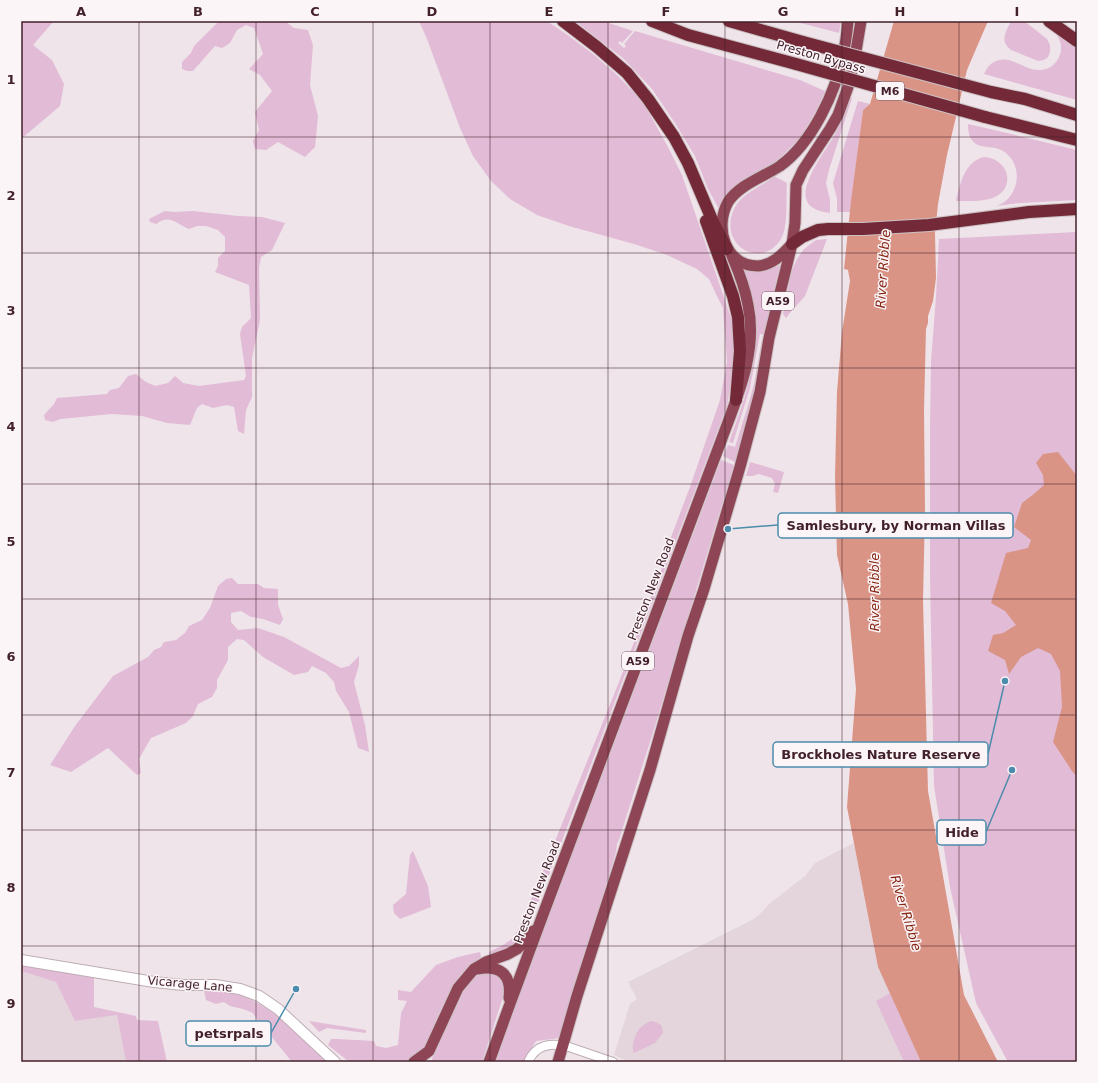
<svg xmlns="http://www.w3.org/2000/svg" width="1098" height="1083" font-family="'DejaVu Sans',sans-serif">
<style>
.built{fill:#e3d5db}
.green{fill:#e2bbd7}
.water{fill:#da9486}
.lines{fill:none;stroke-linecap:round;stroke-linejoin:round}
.minor-casing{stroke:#bfadb4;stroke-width:10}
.tertiary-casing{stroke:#bfadb4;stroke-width:12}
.trunk-casing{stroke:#cac1c3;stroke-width:13}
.motorway-casing{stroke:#cac1c3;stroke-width:14}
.minor{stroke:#fff;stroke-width:8}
.tertiary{stroke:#fff;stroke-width:10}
.trunk{stroke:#8e4656;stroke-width:11}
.motorway{stroke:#732938;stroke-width:12}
.motorway-bridge-casing{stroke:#cac1c3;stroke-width:14;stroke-linecap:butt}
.motorway-bridge{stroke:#732938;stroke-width:12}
.grid{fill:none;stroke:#43212a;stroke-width:1;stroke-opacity:0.55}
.labels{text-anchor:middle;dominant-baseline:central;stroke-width:3;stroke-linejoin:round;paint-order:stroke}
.shield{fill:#fbf5f8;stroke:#7a6168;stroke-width:1}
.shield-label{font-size:11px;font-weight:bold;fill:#43212a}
.street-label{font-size:12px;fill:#43212a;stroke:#fbf5f8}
.water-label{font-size:13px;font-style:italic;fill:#872713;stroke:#fbf5f8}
.leader{fill:none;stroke:#4c8caa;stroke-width:1.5}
.callout-dot{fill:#4c8caa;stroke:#fbf5f8;stroke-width:1.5}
.callout{fill:#fbf5f8;stroke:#4c8caa;stroke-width:1.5}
.callout-label{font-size:13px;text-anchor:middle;font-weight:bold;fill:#43212a}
.neatline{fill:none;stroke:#43212a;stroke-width:1.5}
.grid-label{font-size:13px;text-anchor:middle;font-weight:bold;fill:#43212a}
</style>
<rect width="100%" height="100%" fill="#efe4e9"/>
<g class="built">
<path d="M854 843 878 967 890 993 877 1001 904 1062H629L614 1055 630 1004 637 999 628 982 754 919 762 912 769 904 805 876 815 863Z"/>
<path d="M21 971 56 982 75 1021 117 1015 126 1062H21Z"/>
</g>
<g class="green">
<path d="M21 21H54L33 45 52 60 64 84 60 106 21 139Z"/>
<path d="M219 21H285L294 28 308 30 313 45 310 85 318 116 315 147 305 157 278 142 266 150 255 149 253 141 259 130 255 112 272 91 260 75 249 69 263 54 254 28 246 25 237 30 230 43 222 48 215 46 193 71H187L182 69V62L191 53 194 46Z"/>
<path d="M419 21H547L569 36 593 54 617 75 643 102 668 147 682 175 731 318 735 348 732 377 727 406 543 891 524 934 512 948 489 956V952L503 945 512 939 519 928 537 886 619 682 663 565 671 537 690 487 720 400 727 362 723 308 716 294 709 279 697 269 667 255 634 244 569 226 537 215 510 199 491 181 473 156 460 128 427 39Z"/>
<path d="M575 21H603L633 31 622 43 620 41 618 43 624 48 626 46 624 44 635 31 800 80 825 91 817 109 801 137 776 162 745 180 729 191 720 211 708 189 695 156 675 123 652 89 624 59Z"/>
<path d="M793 21H841L839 33Z"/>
<path d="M1011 21H1024L1042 35 1047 39 1050 45V52L1048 57 1044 60 1038 61 1011 50C999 41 1006 32 1011 21Z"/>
<path d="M1052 30 1077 49V100L984 74C987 67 992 61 1000 60 1013 57 1025 70 1038 70 1055 71 1067 52 1058 37 1057 35 1054 32 1052 30Z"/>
<path d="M850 97 852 98 829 170 826 183 830 200V213C777 207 825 155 836 132 842 121 846 109 850 97Z"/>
<path d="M858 101 870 104 863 110 850 212H837V199L833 183Z"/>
<path d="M968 124 1007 133 1077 150V200L1021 203 996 206C1002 204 1007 201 1011 195 1021 181 1018 160 1003 151 993 145 984 149 976 144 969 139 968 132 968 124Z"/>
<path d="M983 157C1006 157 1017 184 997 196 987 202 967 201 956 201 960 184 964 163 983 157Z"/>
<path d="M774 176 787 183C786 197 788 226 782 237 763 272 717 246 734 209 742 192 761 188 774 176Z"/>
<path d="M165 211 174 212 193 211 238 216 262 217 285 223 272 250 261 257 259 268 260 320 252 358V397L246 410 244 434 238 431 234 407 227 405 213 408 202 404 197 408 190 425 167 423 142 416 112 414 60 419 53 422 45 420 44 415 54 404 57 398 107 394 110 390 119 388 128 376 136 374 146 382 155 386 168 383 175 376 183 383 199 386 244 380 246 376 240 334 242 327 251 318 249 285 215 272 218 266V258L225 251V237L218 230 206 226H197L189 229C175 223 170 214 156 224L150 222 149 219Z"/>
<path d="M1077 232V1062H1008L976 1003 950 887 934 786 930 577V428L931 361 936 297 939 239Z"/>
<path d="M827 239 805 296 789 314 786 318 783 314 791 273 797 259 804 249 816 240Z"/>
<path d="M780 265 765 335 760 334 750 388 733 443 729 442C744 402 760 358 755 315 753 300 749 285 744 270 758 273 768 271 780 265Z"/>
<path d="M762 339H764L757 382 735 462 723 456 728 445 735 447 749 402 754 384Z"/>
<path d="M721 460 734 465 655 726 619 840 617 844 616 852 560 1038 536 1041 524 1062H494L506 1026 548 918Z"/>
<path d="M750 462 784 472 778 493 773 492 775 484 772 478 759 474 753 476H746Z"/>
<path d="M232 578 238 584H258L264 588 278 589V605L283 619 280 625 263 619 251 617 241 611 231 613V622L238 630 258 628 284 637 341 668 349 666 359 656V665L354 682 365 725 369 752 358 748 349 712 336 691 334 682 326 673 312 666 308 672 294 675 263 657 244 640 237 639 228 647V660L217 680V688L212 697 198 704 193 716 186 723 151 738 139 759 141 773 137 775 108 748 71 772 50 765 75 726 113 676 148 657 154 650 161 647 164 642 176 640 185 633 189 626 202 620 210 608 218 586 226 579Z"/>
<path d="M413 851 428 886 431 907 400 919 394 913 393 905 406 894 410 855Z"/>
<path d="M480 952 481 957 461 974 442 1007 421 1056 406 1062H352L348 1061 328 1045 331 1039H337L374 1041 376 1046 386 1048 398 1045 401 1013 407 1001 398 1000V990L411 992 436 965 458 957Z"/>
<path d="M21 963 32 966 94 977V1007L136 1016 137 1020 158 1021 167 1062H126L117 1015 75 1021 56 982 21 971Z"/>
<path d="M489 972C501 975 505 981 504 994L482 1062H431C440 1038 456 986 480 974 483 973 486 973 489 972Z"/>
<path d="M204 990C209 990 215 989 220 990 263 995 299 1034 329 1062H292L271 1036 264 1026 259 1023 253 1013 243 1009 230 1006 224 1002 216 1004 206 1000Z"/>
<path d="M890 993 921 1062H904L876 1001Z"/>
<path d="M309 1021 366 1030V1033L327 1028 319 1032Z"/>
<path d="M651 1021 658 1023 662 1026 663 1033 655 1043 634 1053C632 1048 633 1045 634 1040 637 1030 641 1025 651 1021Z"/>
</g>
<g class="water">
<path d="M894 21H988L967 70 947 155 938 204 935 233 936 278 933 301 928 316V323L926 329 924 410 925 510 923 600 928 791 964 995 998 1062H921L878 967 847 807 856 689 848 604 837 555 835 477 837 392 842 332 850 281 848 270 844 269 851 201 863 110 870 104Z"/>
<path d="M1058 452 1077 476V777L1072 771 1053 742 1062 707 1060 671 1051 654 1038 648 1021 657 1009 674 1005 660 988 651 993 635 1003 633 1016 625 1005 611 991 603 1006 553 1028 548 1031 540 1014 527 1022 503 1035 493 1044 485 1043 475 1036 463 1043 454Z"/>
</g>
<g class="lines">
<defs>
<path id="minor" d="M528 1062C536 1044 552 1042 569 1047L613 1062"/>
<path id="tertiary" d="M21 960 154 982 183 985H215L240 989 259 996 278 1009 335 1062"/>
<g id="trunk">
<path d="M791 245C782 255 772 265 758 266 725 266 714 227 728 202 739 185 763 177 780 166 812 143 836 92 843 54 846 43 847 32 848 21"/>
<path d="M477 969C500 965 512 974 509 998"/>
<path d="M414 1062 429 1051 458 988 474 969 486 962 508 954 517 949 525 941 533 931"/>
<path d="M489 1062 507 1012 545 909 721 441C737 397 758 352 748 305 745 288 739 272 732 256"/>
<path d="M558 1062 577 996 650 770 688 636 704 589 740 467 760 392 769 338 792 244 795 223 796 185 803 170 830 129 838 115 848 87 854 63 861 21"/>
</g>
<g id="motorway">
<path d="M563 21 597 47 627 73 648 99 674 137 688 163 713 222 727 249"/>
<path d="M652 21 688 35 796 64"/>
<path d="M729 21 803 42"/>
<path d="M1049 21 1077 41"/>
<path d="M991 92 1025 99 1077 115"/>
<path d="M985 117 1077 140"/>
<path d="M706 221 733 296 738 317 740 351 736 400"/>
<path d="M792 244 802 237 818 230 828 229H863L929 225 1029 212 1077 209"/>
</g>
</defs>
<use href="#minor" class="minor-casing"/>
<use href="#tertiary" class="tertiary-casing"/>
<use href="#trunk" class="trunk-casing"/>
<use href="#motorway" class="motorway-casing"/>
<use href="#minor" class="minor"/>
<use href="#tertiary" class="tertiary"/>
<use href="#trunk" class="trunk"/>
<use href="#motorway" class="motorway"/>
<defs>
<g id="motorway-bridge">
<path d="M803 42 991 92"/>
<path d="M796 64 985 117"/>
</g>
</defs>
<use href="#motorway-bridge" class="motorway-bridge-casing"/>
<use href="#motorway-bridge" class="motorway-bridge"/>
</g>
<path class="grid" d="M139 21V1062M256 21V1062M373 21V1062M490 21V1062M608 21V1062M725 21V1062M842 21V1062M959 21V1062M21 137H1077M21 253H1077M21 368H1077M21 484H1077M21 599H1077M21 715H1077M21 830H1077M21 946H1077"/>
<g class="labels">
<g class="shield">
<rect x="876" y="82" width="28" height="18" rx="3"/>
<rect x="762" y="292" width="32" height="18" rx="3"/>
<rect x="622" y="652" width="32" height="18" rx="3"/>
</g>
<g class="shield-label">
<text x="890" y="91">M6</text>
<text x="778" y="301">A59</text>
<text x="638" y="661">A59</text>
</g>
<g class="street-label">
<text transform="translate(821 57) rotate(16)">Preston Bypass</text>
<text transform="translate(651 589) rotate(-69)">Preston New Road</text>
<text transform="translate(537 892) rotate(-69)">Preston New Road</text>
<text transform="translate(190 984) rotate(5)">Vicarage Lane</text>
</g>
<g class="water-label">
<text transform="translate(883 269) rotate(-86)">River Ribble</text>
<text transform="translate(874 592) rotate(-90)">River Ribble</text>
<text transform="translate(906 913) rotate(73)">River Ribble</text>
</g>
</g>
<path class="leader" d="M728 529L778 525M1005 681L988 754M1012 770L986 832M296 989L271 1033"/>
<g class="callout-dot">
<circle cx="728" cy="529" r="4"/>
<circle cx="1005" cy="681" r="4"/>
<circle cx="1012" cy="770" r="4"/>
<circle cx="296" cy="989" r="4"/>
</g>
<g class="callout">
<rect x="778" y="513" width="235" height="25" rx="4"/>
<rect x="773" y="742" width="215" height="25" rx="4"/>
<rect x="937" y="820" width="49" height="25" rx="4"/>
<rect x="186" y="1021" width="85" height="25" rx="4"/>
</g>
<g class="callout-label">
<text x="896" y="530">Samlesbury, by Norman Villas</text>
<text x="881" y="759">Brockholes Nature Reserve</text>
<text x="962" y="837">Hide</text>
<text x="229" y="1038">petsrpals</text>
</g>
<rect width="1098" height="1083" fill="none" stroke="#fbf5f8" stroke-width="44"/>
<rect x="22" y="22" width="1054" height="1039" class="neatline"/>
<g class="grid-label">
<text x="81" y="16">A</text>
<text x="198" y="16">B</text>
<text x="315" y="16">C</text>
<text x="432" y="16">D</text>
<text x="549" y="16">E</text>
<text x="666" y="16">F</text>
<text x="783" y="16">G</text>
<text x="900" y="16">H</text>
<text x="1017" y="16">I</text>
<text x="11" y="84">1</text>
<text x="11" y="200">2</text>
<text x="11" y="315">3</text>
<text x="11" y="431">4</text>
<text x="11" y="546">5</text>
<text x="11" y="661">6</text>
<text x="11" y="777">7</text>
<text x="11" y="892">8</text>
<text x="11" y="1008">9</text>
</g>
</svg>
